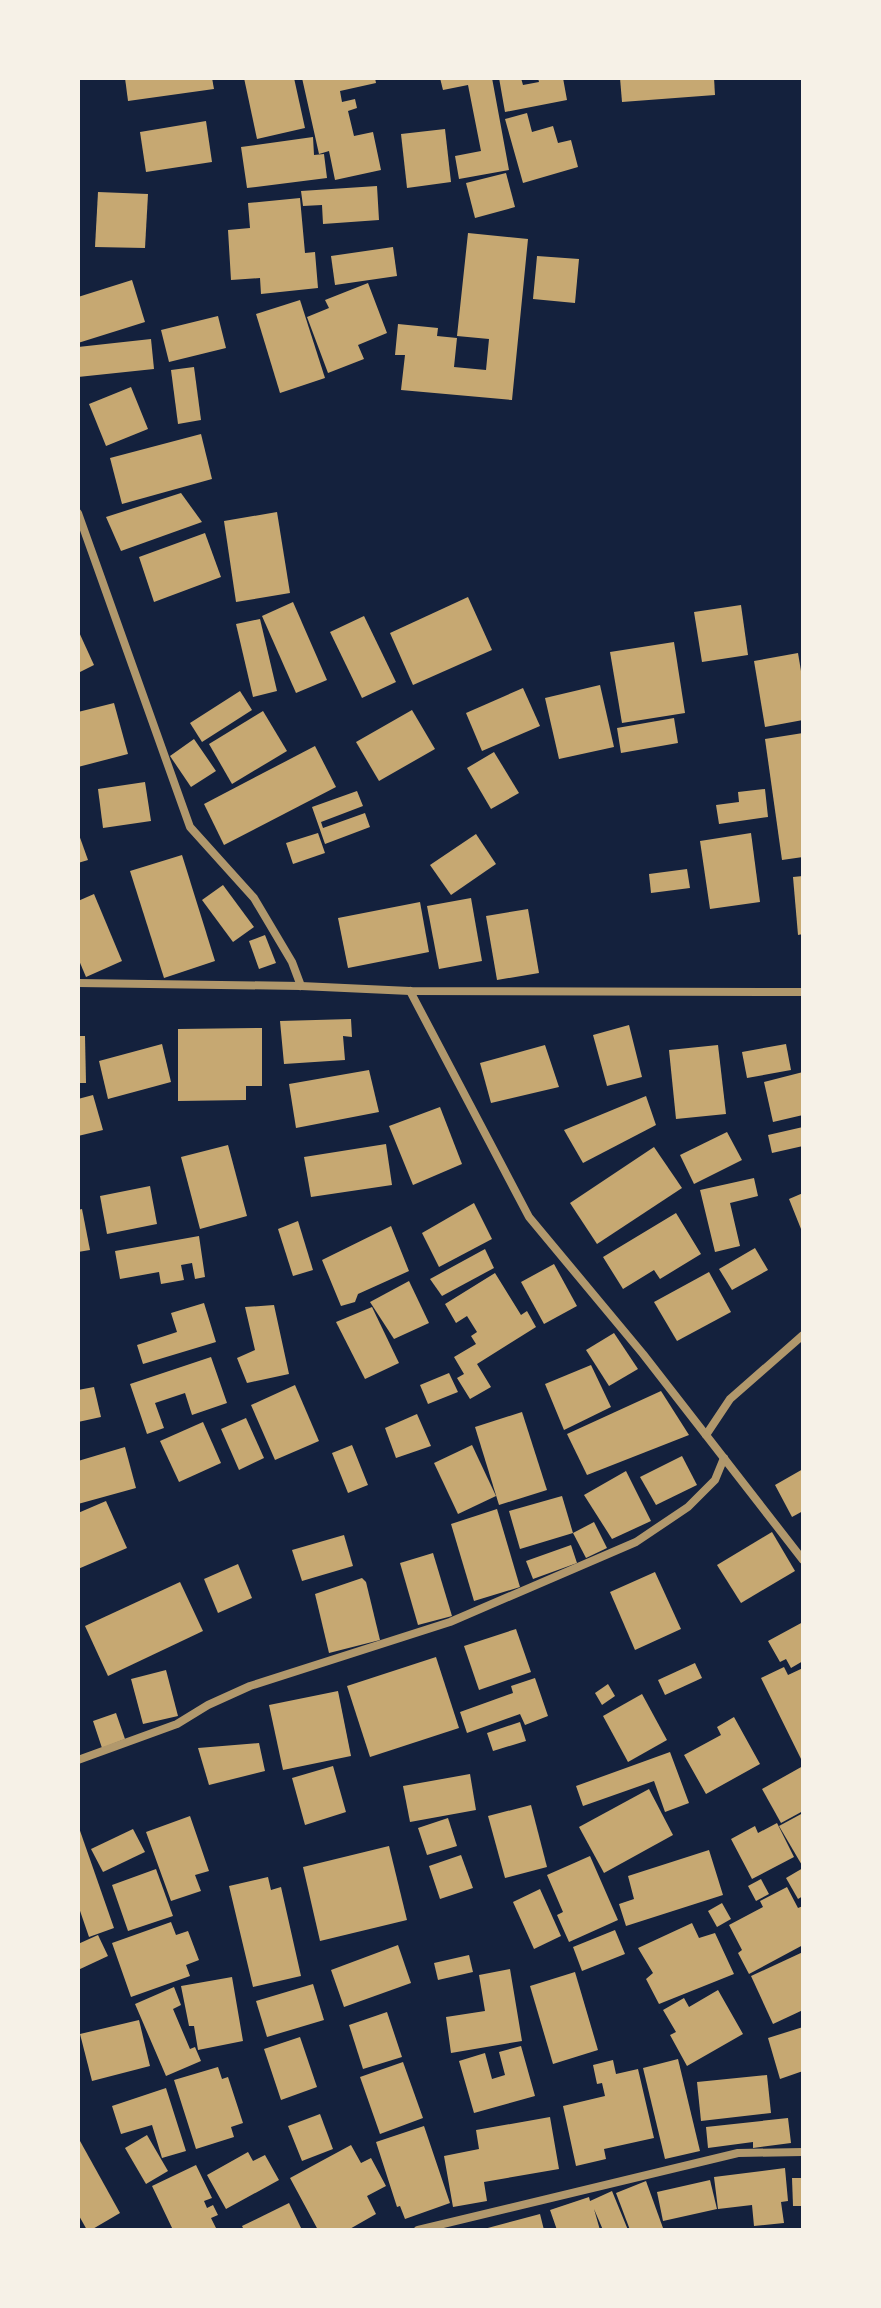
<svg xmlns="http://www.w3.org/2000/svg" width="881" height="2308" font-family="'Fira Sans Condensed',sans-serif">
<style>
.building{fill:#c6a872}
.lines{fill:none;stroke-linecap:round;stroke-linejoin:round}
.minor{stroke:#b1986c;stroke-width:8}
</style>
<rect width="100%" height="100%" fill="#14213d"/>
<g class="building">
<path d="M125 78H212L214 89 128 101Z"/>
<path d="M244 78H294L305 128 257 139Z"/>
<path d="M302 78H375L376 83 340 91 342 102 355 99 357 108 348 111 354 136 373 132 381 170 335 180 329 151 319 154Z"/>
<path d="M440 78H492L509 170 459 179 455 156 481 151 468 85 443 90Z"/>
<path d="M499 78H521L523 85 539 82 538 78H563L567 100 505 112Z"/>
<path d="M620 78H714L715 95 622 102Z"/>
<path d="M527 113 532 132 553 126 558 143 571 140 578 167 523 183 505 119Z"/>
<path d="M206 121 212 162 146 172 140 132Z"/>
<path d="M445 129 451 182 407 188 401 134Z"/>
<path d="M313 137 314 155 324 154 327 178 247 188 241 147Z"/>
<path d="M506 173 515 207 475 218 466 183Z"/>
<path d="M377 186 379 220 323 224 322 205 303 206 301 191Z"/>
<path d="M98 192 148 194 145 248 95 247Z"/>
<path d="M300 198 305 253 315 252 318 288 261 294 260 278 231 280 228 230 250 228 248 203Z"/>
<path d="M468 233 528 239 512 400 401 390 405 355H395L398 324 438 328 437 336 457 338 454 367 486 370 489 339 457 336Z"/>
<path d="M393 247 397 276 335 285 331 256Z"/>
<path d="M537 256 579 259 575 303 533 299Z"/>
<path d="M132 280 145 322 78 343V297Z"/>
<path d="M368 283 387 333 358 345 364 359 328 373 307 317 329 308 325 300Z"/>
<path d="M300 300 325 378 280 393 256 314Z"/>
<path d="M218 316 226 348 169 362 161 330Z"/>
<path d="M151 339 154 369 78 377V347Z"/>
<path d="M194 367 201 420 178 424 171 370Z"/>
<path d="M131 387 148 429 106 446 89 404Z"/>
<path d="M201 434 212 479 122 504 110 458Z"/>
<path d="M181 493 202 522 121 551 106 517Z"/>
<path d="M277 512 290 593 236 602 224 521Z"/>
<path d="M205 533 221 577 154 602 139 557Z"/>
<path d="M468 597 492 650 413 685 390 633Z"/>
<path d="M293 602 327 680 296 693 262 616Z"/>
<path d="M741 605 748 655 702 662 694 612Z"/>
<path d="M364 616 396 682 362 698 330 632Z"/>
<path d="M260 619 277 691 253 697 236 624Z"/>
<path d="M78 630 94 665 78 673Z"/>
<path d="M674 642 685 713 622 723 610 652Z"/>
<path d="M798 653 803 683V720L765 727 754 661Z"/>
<path d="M600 685 614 747 559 759 545 698Z"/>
<path d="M523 688 540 726 482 751 466 713Z"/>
<path d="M240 691 252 710 202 742 190 723Z"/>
<path d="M114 703 128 754 78 767V712Z"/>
<path d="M412 710 435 749 379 781 356 742Z"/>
<path d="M263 711 287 751 232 784 209 744Z"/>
<path d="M674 718 678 743 621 753 617 728Z"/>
<path d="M803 733V857L782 860 765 739Z"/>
<path d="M194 739 216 771 191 787 170 756Z"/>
<path d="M315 746 336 787 224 845 204 804Z"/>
<path d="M494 752 519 793 491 809 467 768Z"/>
<path d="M145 782 151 821 103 828 98 789Z"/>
<path d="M765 789 768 817 719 824 716 805 739 802 738 792Z"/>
<path d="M357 791 363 806 321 822 323 828 365 813 370 827 325 844 312 807Z"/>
<path d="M78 832 88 860 78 863Z"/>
<path d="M318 833 325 853 293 864 286 843Z"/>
<path d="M751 833 760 902 710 909 700 841Z"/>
<path d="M476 834 496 864 451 895 430 865Z"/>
<path d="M182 855 215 961 164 978 130 871Z"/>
<path d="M687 869 690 888 651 893 649 874Z"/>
<path d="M803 876V934L798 935 793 877Z"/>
<path d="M223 885 254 927 233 942 202 900Z"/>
<path d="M94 894 122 961 86 977 78 958V901Z"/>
<path d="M471 898 482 961 439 969 427 906Z"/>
<path d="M420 902 429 952 348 968 338 918Z"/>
<path d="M528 909 539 973 497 980 486 916Z"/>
<path d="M265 935 276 963 259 969 249 941Z"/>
<path d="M351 1019 352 1037 343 1036 345 1060 284 1064 280 1021Z"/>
<path d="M629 1025 642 1077 607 1086 593 1035Z"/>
<path d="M262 1028V1086H246V1100L178 1101V1029Z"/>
<path d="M78 1036H85L86 1083H78Z"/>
<path d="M162 1044 171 1082 108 1099 99 1061Z"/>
<path d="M786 1044 791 1070 747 1078 742 1052Z"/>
<path d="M545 1045 559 1087 491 1103 480 1063Z"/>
<path d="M718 1045 726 1114 676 1119 669 1050Z"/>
<path d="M369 1070 379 1112 296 1128 289 1084Z"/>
<path d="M803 1072V1115L773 1122 764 1082Z"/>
<path d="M93 1095 103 1130 78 1136V1099Z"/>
<path d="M646 1096 656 1125 583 1163 564 1130Z"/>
<path d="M440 1107 462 1164 413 1185 389 1126Z"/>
<path d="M803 1127V1146L772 1153 768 1135Z"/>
<path d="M727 1132 742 1160 694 1184 680 1155Z"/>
<path d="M386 1144 392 1185 311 1197 304 1157Z"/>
<path d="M228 1145 247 1216 200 1229 181 1157Z"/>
<path d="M654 1147 682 1188 597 1244 570 1203Z"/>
<path d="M754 1178 758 1196 730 1203 740 1246 715 1252 700 1190Z"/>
<path d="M150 1186 157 1224 107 1234 100 1196Z"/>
<path d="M803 1193V1234L789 1199Z"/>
<path d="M474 1203 492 1239 439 1267 422 1233Z"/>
<path d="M82 1209 90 1250 78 1252V1210Z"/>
<path d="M676 1213 701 1254 660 1279 654 1270 623 1289 603 1257Z"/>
<path d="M298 1221 313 1270 293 1276 278 1229Z"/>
<path d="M391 1226 409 1271 358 1294 355 1302 341 1306 322 1260Z"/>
<path d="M199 1236 205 1277 195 1279 192 1263 181 1265 184 1280 161 1284 159 1272 120 1279 115 1251Z"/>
<path d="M755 1248 768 1270 732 1290 719 1269Z"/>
<path d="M485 1249 494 1268 442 1296 430 1279Z"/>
<path d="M554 1264 577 1306 544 1324 521 1282Z"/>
<path d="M709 1272 731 1312 677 1341 654 1302Z"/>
<path d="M495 1273 521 1315 527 1311 536 1327 477 1364 491 1387 470 1399 457 1378 464 1374 454 1357 476 1344 471 1336 477 1332 467 1316 456 1323 445 1304Z"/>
<path d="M409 1281 429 1323 394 1339 370 1302Z"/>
<path d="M204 1303 216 1342 143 1364 137 1345 177 1332 171 1313Z"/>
<path d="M274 1305 289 1374 247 1383 237 1358 255 1350 245 1307Z"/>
<path d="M372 1307 399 1363 365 1379 336 1322Z"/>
<path d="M614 1333 638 1369 609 1386 586 1350Z"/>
<path d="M211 1357 227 1403 192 1415 185 1393 155 1403 164 1428 147 1434 130 1384Z"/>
<path d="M591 1365 611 1407 564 1430 545 1384Z"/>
<path d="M449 1373 458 1392 428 1404 420 1385Z"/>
<path d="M295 1385 319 1441 275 1460 251 1405Z"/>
<path d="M94 1387 101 1417 78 1422V1390Z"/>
<path d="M661 1391 689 1435 587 1475 567 1434Z"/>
<path d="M522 1412 547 1490 499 1505 475 1427Z"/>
<path d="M417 1414 431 1446 396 1458 385 1428Z"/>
<path d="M246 1418 264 1458 239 1470 221 1429Z"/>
<path d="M203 1422 221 1463 179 1482 160 1441Z"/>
<path d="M352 1445 368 1485 348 1493 332 1453Z"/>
<path d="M472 1445 496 1496 458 1514 434 1463Z"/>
<path d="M125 1447 136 1488 78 1504V1461Z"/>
<path d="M682 1456 697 1485 656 1505 640 1477Z"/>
<path d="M803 1469V1511L792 1517 775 1485Z"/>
<path d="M626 1471 651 1521 612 1539 584 1495Z"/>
<path d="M562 1496 573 1533 520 1549 509 1511Z"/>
<path d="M106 1501 127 1548 78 1569V1513Z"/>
<path d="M497 1509 520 1587 474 1601 451 1524Z"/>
<path d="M594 1522 607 1548 586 1558 573 1533Z"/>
<path d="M772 1532 795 1571 741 1603 717 1565Z"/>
<path d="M344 1535 353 1566 302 1581 292 1550Z"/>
<path d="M571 1545 577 1563 533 1579 526 1561Z"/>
<path d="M433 1553 452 1616 418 1625 400 1563Z"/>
<path d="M238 1564 252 1598 218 1613 204 1579Z"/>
<path d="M655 1572 681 1629 635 1650 610 1592Z"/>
<path d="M362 1578 366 1582 380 1640 329 1653 315 1594Z"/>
<path d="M180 1582 203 1631 108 1676 85 1626Z"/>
<path d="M803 1622V1661L791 1668 786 1659 780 1662 768 1641Z"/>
<path d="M516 1629 531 1672 479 1690 464 1646Z"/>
<path d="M436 1657 459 1728 370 1757 347 1686Z"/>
<path d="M695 1663 702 1678 665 1695 658 1680Z"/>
<path d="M784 1667 788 1675 803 1668V1763L761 1678Z"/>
<path d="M166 1670 178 1716 143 1724 131 1679Z"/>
<path d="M535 1678 548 1716 525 1725 520 1714 467 1733 460 1712 513 1693 511 1686Z"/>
<path d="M608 1684 615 1696 602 1705 595 1693Z"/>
<path d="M338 1691 351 1756 283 1770 269 1705Z"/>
<path d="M642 1694 667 1740 628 1762 603 1716Z"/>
<path d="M116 1713 125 1739 102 1748 93 1721Z"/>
<path d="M734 1717 760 1764 706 1794 684 1755 721 1735 717 1727Z"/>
<path d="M520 1722 526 1741 493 1751 487 1733Z"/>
<path d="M259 1743 265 1771 209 1785 198 1748Z"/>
<path d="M670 1752 689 1803 665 1812 654 1781 583 1806 576 1786Z"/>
<path d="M333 1766 346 1812 305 1825 292 1778Z"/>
<path d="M803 1766V1811L781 1823 762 1789Z"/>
<path d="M470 1774 476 1810 410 1822 403 1786Z"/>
<path d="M649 1789 673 1835 604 1873 579 1827Z"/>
<path d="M531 1805 547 1867 505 1878 488 1816Z"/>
<path d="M803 1813V1867L779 1826Z"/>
<path d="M190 1816 209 1871 195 1875 201 1891 171 1901 146 1832Z"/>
<path d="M448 1818 457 1846 427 1855 418 1828Z"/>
<path d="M777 1823 794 1857 752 1879 731 1839 755 1826 758 1833Z"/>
<path d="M78 1825 114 1928 89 1937 78 1905Z"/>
<path d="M133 1829 145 1852 103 1872 91 1849Z"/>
<path d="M389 1846 407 1920 320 1941 303 1867Z"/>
<path d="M709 1850 723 1895 626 1926 619 1904 634 1899 628 1876Z"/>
<path d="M461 1855 473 1888 440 1899 429 1866Z"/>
<path d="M590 1856 618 1920 569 1942 557 1915 563 1912 547 1875Z"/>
<path d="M803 1868V1896L798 1899 786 1878Z"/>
<path d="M156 1869 173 1916 128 1931 112 1885Z"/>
<path d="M268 1877 271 1890 281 1887 301 1976 253 1987 229 1886Z"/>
<path d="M761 1879 769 1894 756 1901 748 1886Z"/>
<path d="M787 1887 798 1908 803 1906V1945L749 1974 738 1953 742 1950 729 1925 763 1907 760 1901Z"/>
<path d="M540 1889 561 1936 534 1949 513 1902Z"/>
<path d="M722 1903 731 1919 717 1927 708 1911Z"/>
<path d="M171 1922 176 1935 188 1931 199 1960 186 1965 190 1976 131 1997 112 1943Z"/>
<path d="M692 1923 699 1938 715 1933 734 1974 659 2004 646 1979 653 1973 638 1948Z"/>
<path d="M615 1930 625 1954 582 1971 573 1947Z"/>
<path d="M98 1935 108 1956 78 1970V1944Z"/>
<path d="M398 1945 411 1983 344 2007 331 1970Z"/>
<path d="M803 1952V2010L773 2024 751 1976Z"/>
<path d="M469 1955 473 1972 438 1980 434 1963Z"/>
<path d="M510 1969 522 2041 451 2053 446 2017 485 2011 479 1975Z"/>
<path d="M575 1972 598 2050 553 2064 530 1986Z"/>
<path d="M232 1977 243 2041 198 2050 194 2026H189L181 1986Z"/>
<path d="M313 1984 324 2020 267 2037 256 2001Z"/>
<path d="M174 1987 181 2005 173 2009 190 2049 195 2047 201 2061 166 2076 135 2004Z"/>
<path d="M718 1990 743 2034 687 2066 670 2035 676 2032 663 2010 684 1998 689 2007Z"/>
<path d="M387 2012 402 2057 363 2069 349 2025Z"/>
<path d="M139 2020 150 2066 92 2081 80 2034Z"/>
<path d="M803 2027V2071L780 2079 768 2038Z"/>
<path d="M300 2037 317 2087 281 2100 264 2049Z"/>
<path d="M521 2046 535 2096 474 2113 459 2061 485 2053 492 2079 505 2075 499 2052Z"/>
<path d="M678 2059 700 2151 665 2159 643 2068Z"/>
<path d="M613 2060 616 2074 638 2069 654 2138 604 2149 606 2159 576 2166 563 2106 605 2096 602 2083 597 2084 593 2065Z"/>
<path d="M403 2062 423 2118 380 2134 360 2077Z"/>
<path d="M218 2067 222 2079 228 2077 243 2123 231 2127 234 2137 196 2149 174 2080Z"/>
<path d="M767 2075 771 2113 701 2121 697 2082Z"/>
<path d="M166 2088 186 2151 162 2158 152 2125 121 2134 112 2106Z"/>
<path d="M320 2114 333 2149 302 2161 288 2126Z"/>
<path d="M550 2117 559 2169 484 2182 487 2201 453 2207 444 2156 479 2149 476 2130Z"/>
<path d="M788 2118 791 2143 753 2148V2142L708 2148 706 2127Z"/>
<path d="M424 2126 450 2203 405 2219 400 2206 397 2207 376 2142Z"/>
<path d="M147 2135 168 2171 146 2184 125 2148Z"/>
<path d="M80 2141 120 2213 91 2230H87L78 2214V2142Z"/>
<path d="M351 2145 361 2163 371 2158 386 2186 367 2196 376 2214 348 2230H318L290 2178Z"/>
<path d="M248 2152 253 2161 265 2155 279 2180 226 2209 207 2175Z"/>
<path d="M196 2165 212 2198 204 2201 207 2208 213 2205 218 2215 211 2218 217 2230H173L152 2186Z"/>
<path d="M785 2168 788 2201 781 2202 784 2223 754 2226 752 2205 718 2209 714 2177Z"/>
<path d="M792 2178H803V2206H793Z"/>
<path d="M710 2180 717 2209 663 2221 657 2192Z"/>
<path d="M646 2181 663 2228 630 2230 616 2193Z"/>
<path d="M612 2191 628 2230H603L594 2209 600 2230H557L550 2210 589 2197 590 2201Z"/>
<path d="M289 2203 302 2230H244L242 2226Z"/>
<path d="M540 2214 544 2230H484V2229Z"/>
</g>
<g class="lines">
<g class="minor">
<path d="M78 513 190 827 254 898 292 962 301 986"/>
<path d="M78 983 301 986 410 991 803 992"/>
<path d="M410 991 529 1217 643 1354 803 1560"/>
<path d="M706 1435 730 1399 803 1335"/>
<path d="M78 1760 177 1724 208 1705 250 1686 450 1622 636 1542 688 1507 715 1480 724 1458"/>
<path d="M418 2230 738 2153 803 2152"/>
</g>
</g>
<rect width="881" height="2308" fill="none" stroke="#f6f1e7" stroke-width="160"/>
</svg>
